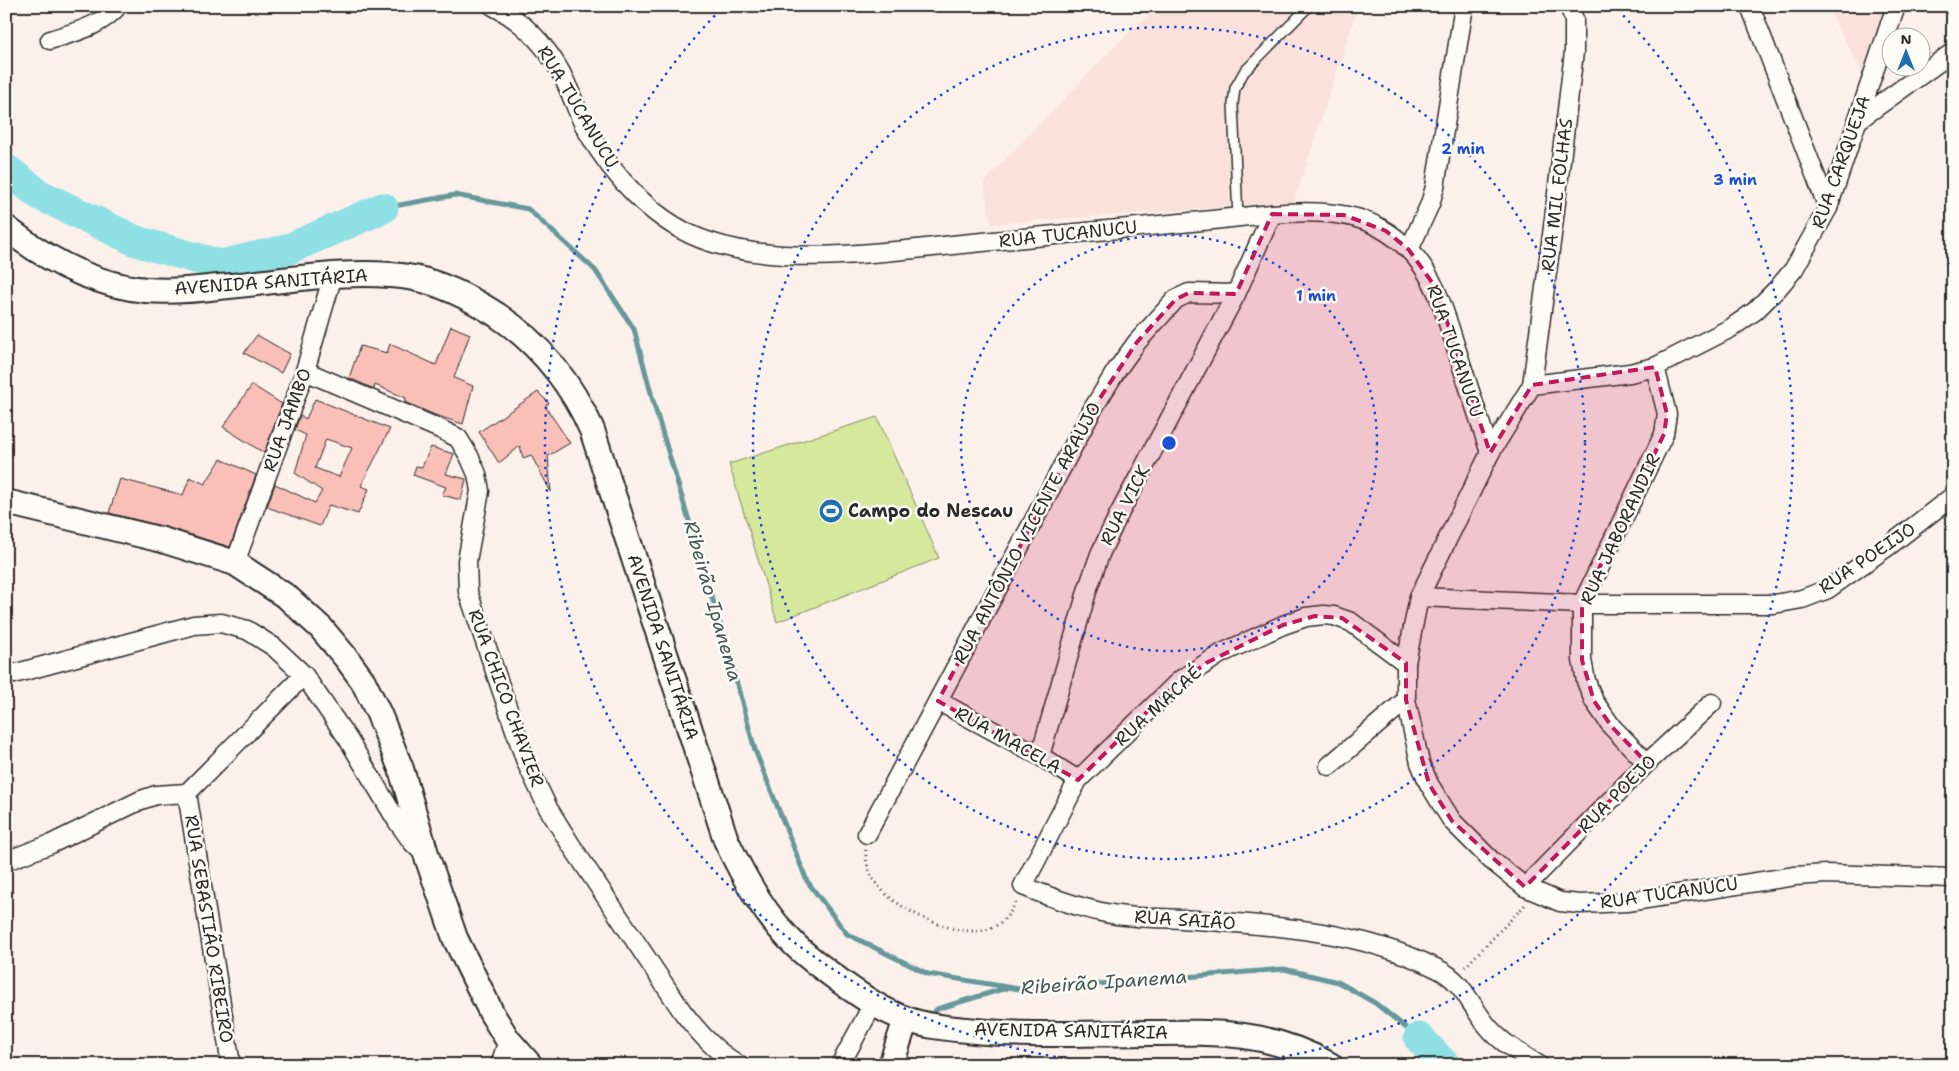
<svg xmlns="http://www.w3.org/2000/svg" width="1959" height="1071" font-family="'Shantell Sans',sans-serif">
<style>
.built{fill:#fbe1db}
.green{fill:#d6e89c;stroke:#808a64}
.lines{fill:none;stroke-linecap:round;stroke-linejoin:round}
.stream{stroke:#66989b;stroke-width:5}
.river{stroke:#8ee0e5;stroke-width:31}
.building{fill:#fabfb8;stroke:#2b2b2b;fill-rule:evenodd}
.lane-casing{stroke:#2b2b2b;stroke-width:12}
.street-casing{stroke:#2b2b2b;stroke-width:21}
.secondary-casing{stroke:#2b2b2b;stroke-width:28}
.path{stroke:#2b2b2b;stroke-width:3;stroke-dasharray:1 4;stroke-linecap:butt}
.lane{stroke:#fdfcf7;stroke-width:9}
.street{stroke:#fdfcf7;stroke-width:18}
.secondary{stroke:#fdfcf7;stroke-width:24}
.marked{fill:#c2185b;fill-opacity:0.2;stroke:#c2185b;stroke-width:4;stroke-dasharray:10 6;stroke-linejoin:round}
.ring{fill:none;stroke:#1d4ed8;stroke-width:2.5;stroke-dasharray:2.5 5}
.labels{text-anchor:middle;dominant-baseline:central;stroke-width:5;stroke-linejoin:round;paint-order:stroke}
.street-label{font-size:18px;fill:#2b2b2b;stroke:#fdfcf7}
.poi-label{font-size:18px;font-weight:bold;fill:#2b2b2b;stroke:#fdfcf7;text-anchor:start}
.water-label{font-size:19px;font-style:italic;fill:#44585a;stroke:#fdfcf7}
.centre{fill:#1d4ed8;stroke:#fdfcf7;stroke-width:2.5}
.ring-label{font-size:15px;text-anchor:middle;font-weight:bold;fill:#1d4ed8;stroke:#fdfcf7;stroke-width:5;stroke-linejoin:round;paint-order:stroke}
</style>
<rect width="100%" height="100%" fill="#fcf0ea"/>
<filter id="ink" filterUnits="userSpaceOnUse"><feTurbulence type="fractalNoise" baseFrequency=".02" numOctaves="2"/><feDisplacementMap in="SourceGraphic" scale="10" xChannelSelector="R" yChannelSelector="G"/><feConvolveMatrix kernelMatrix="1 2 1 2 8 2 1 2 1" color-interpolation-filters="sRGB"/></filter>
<g filter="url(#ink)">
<g class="built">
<path d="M1159 6H1358L1294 202 991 224 984 182 1117 44Z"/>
<path d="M1826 6H1900L1871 87Z"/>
</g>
<path class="green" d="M877 417 939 558 777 622 729 464Z"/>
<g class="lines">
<g class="stream">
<path d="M383 208 455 195 528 209 595 270 634 329 655 408 727 647 755 750 807 881 847 934 928 974 1025 990 1284 969 1338 982 1375 1003 1419 1038"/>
<path d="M935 1011 937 1009 1006 988"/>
</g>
<g class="river">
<path d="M6 169 40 195 136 241 220 265 286 250 383 208"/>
<path d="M1419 1038 1445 1065"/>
</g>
</g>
<g class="building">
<path d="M451 326 470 334 454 378 473 386 463 424 435 415 405 402 406 398 375 385 374 389 349 378 360 346 387 353 390 344 436 365Z"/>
<path d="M257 335 290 354 281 373 244 353Z"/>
<path d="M252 385 282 404 264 453 223 427Z"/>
<path d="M538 392 549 403 545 406 570 443 548 456 551 492 531 455 523 458 520 446 499 463 479 432Z"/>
<path d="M315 399 390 429 361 486 369 489 358 514 329 505 320 526 267 507 275 484 315 503 322 491 295 473 306 435 295 430 300 415 306 419ZM326 439 352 448 339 477 315 468Z"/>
<path d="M431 447 454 454 446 474 466 479 461 500 442 495 446 487 413 475 416 466 422 467Z"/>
<path d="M221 459 256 475 230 547 166 527 109 513 120 479 183 495 190 477 205 484Z"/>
</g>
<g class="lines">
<defs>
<path id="lane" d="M1238 218 1233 104 1235 88 1244 72 1309 6"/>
<g id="street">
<path d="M493 6C521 20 544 43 560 71 570 89 576 110 586 129 613 177 656 225 710 242 785 267 884 252 962 244 1042 237 1122 229 1202 221 1248 217 1302 207 1348 216 1370 220 1392 233 1408 249 1438 278 1446 319 1459 357 1469 389 1480 421 1490 453L1419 597 1406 663V700L1420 763 1429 784 1452 821 1491 860 1525 887 1560 902 1580 904 1627 902 1795 876 1826 874 1953 878"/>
<path d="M1750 6 1828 208"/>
<path d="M50 40C75 32 100 27 118 6"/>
<path d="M1857 121 1953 52"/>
<path d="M1409 250 1430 204 1435 187 1464 6"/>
<path d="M305 371 440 429 458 438 469 456 477 474 480 491 467 561 468 592 526 762 548 808 571 845 682 1011C699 1033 715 1051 739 1065"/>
<path d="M1532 385 1552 235 1574 52V19L1569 6"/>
<path d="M1490 453 1532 385 1630 373 1655 367 1731 328 1755 311 1778 288 1794 269 1828 208 1896 6"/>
<path d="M235 563 305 371 333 275"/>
<path d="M1419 597 1582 604H1774L1802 599 1828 589 1890 545 1953 496"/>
<path d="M1406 663 1351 622 1334 616 1324 615 1306 617 1283 625 1222 653 1180 680 1078 780 1023 886C1054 899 1084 910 1117 915 1138 918 1160 918 1181 919 1267 925 1357 929 1436 968 1466 982 1469 1006 1490 1029 1503 1044 1522 1054 1539 1065"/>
<path d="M6 676 194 625 221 623 247 630 274 647 304 675 348 739 397 821 412 842 425 855"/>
<path d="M938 701 1040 756 1078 780"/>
<path d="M1040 756 1088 588 1100 554 1118 516 1236 294 1272 214"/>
<path d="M1647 763 1612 727 1594 701 1586 681 1582 660V604L1664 434 1667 414 1655 367"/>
<path d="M1329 766 1406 700"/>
<path d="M187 793 231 1065"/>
<path d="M187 793 304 675"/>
<path d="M867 834 1094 407 1116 371 1137 342 1176 299 1189 293 1236 294"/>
<path d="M6 861 51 844 141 800 156 795 187 793"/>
<path d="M1525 887 1647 763 1712 703"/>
<path d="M500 1065 508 1040"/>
<path d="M840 1065 873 1004"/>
</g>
<g id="secondary">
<path d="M6 228C47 260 93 285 146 290 170 292 194 290 218 287 282 282 351 267 414 278 444 284 472 299 497 315 540 344 571 383 592 430L726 840C744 878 764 914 794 944 809 959 827 971 844 984 864 998 883 1011 906 1019 925 1026 946 1028 966 1030 1027 1037 1089 1033 1151 1033 1218 1032 1269 1031 1330 1065"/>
<path d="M6 502 162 540 235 563 287 597 321 628 347 659 363 681 379 714 401 769 427 857 455 938 492 1014 508 1040 530 1065"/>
<path d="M891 1065 906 1019"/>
</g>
</defs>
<use href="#lane" class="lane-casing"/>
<use href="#street" class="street-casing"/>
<use href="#secondary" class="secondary-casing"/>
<g class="path">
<path d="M866 850C865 861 869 873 875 882 894 909 959 941 991 928 1004 923 1011 912 1017 901"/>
<path d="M1465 967 1525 905"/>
</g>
<use href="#lane" class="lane"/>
<use href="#street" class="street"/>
<use href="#secondary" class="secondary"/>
</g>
</g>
<path class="marked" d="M1272 214 1344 215 1386 231 1409 250 1436 288 1490 453 1532 385 1655 367 1667 414 1664 434 1582 604V660L1594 701 1612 727 1647 763 1525 887 1452 821 1429 784 1406 700V663L1342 618 1315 616 1283 625 1206 663 1165 694 1078 780 938 701 1094 407 1137 342 1176 299 1189 293 1236 294Z"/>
<g class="ring">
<circle cx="1169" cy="443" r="208"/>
<circle cx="1169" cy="443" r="416"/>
<path d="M1115 1065A624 624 0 0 1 720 10M1618 10A624 624 0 0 1 1223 1065"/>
</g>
<defs>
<symbol id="stadium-disc" viewBox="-11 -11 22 22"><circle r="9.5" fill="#1f6fb2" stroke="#fdfcf7"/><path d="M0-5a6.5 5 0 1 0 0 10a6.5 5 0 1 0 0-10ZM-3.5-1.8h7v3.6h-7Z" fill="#fff"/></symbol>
</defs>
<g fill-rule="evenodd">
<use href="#stadium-disc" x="817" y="497" width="28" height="28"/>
</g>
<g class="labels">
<g class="street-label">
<text transform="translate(578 107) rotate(59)">RUA TUCANUCU</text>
<text transform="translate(1841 162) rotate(-70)">RUA CARQUEJA</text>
<text transform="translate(1557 195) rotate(-83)">RUA MIL FOLHAS</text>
<text transform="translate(1068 234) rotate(-6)">RUA TUCANUCU</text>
<text transform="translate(271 282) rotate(-4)">AVENIDA SANITÁRIA</text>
<text transform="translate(1455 351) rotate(71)">RUA TUCANUCU</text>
<text transform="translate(287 420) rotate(-70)">RUA JAMBO</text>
<text transform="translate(1125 505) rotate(-63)">RUA VICK</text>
<text transform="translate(1620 529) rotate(-65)">RUA JABORANDIR</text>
<text transform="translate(1027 533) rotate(-62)">RUA ANTÔNIO VICENTE ARAUJO</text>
<text transform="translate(1867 558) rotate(-34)">RUA POEIJO</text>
<text transform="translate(663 647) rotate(72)">AVENIDA SANITÁRIA</text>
<text transform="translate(506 698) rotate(70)">RUA CHICO CHAVIER</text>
<text transform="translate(1158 706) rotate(-42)">RUA MACAÉ</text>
<text transform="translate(1008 740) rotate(29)">RUA MACELA</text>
<text transform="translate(1617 794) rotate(-45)">RUA POEJO</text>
<text transform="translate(1669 893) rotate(-8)">RUA TUCANUCU</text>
<text transform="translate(1185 920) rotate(4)">RUA SAIÃO</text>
<text transform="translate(209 929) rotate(81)">RUA SEBASTIÃO RIBEIRO</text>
<text transform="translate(1071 1031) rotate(1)">AVENIDA SANITÁRIA</text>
</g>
<g class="poi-label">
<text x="848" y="511">Campo do Nescau</text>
</g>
<g class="water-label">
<text transform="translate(713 601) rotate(74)">Ribeirão Ipanema</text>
<text transform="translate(1104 982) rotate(-4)">Ribeirão Ipanema</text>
</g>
</g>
<circle cx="1169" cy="443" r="8" class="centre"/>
<g class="ring-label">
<text x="1463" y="154">2 min</text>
<text x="1735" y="185">3 min</text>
<text x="1316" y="301">1 min</text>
</g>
<rect width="1959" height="1071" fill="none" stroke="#fdfcf7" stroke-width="25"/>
<rect x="12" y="12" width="1934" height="1046" fill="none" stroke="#2b2b2b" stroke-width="2" filter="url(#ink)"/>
<g transform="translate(1906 52)"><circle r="24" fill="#fdfcf7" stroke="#a9a8a5"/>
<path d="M0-4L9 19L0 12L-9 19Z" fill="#1f6fb2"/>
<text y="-8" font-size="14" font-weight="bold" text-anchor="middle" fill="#2b2b2b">N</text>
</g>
</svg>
